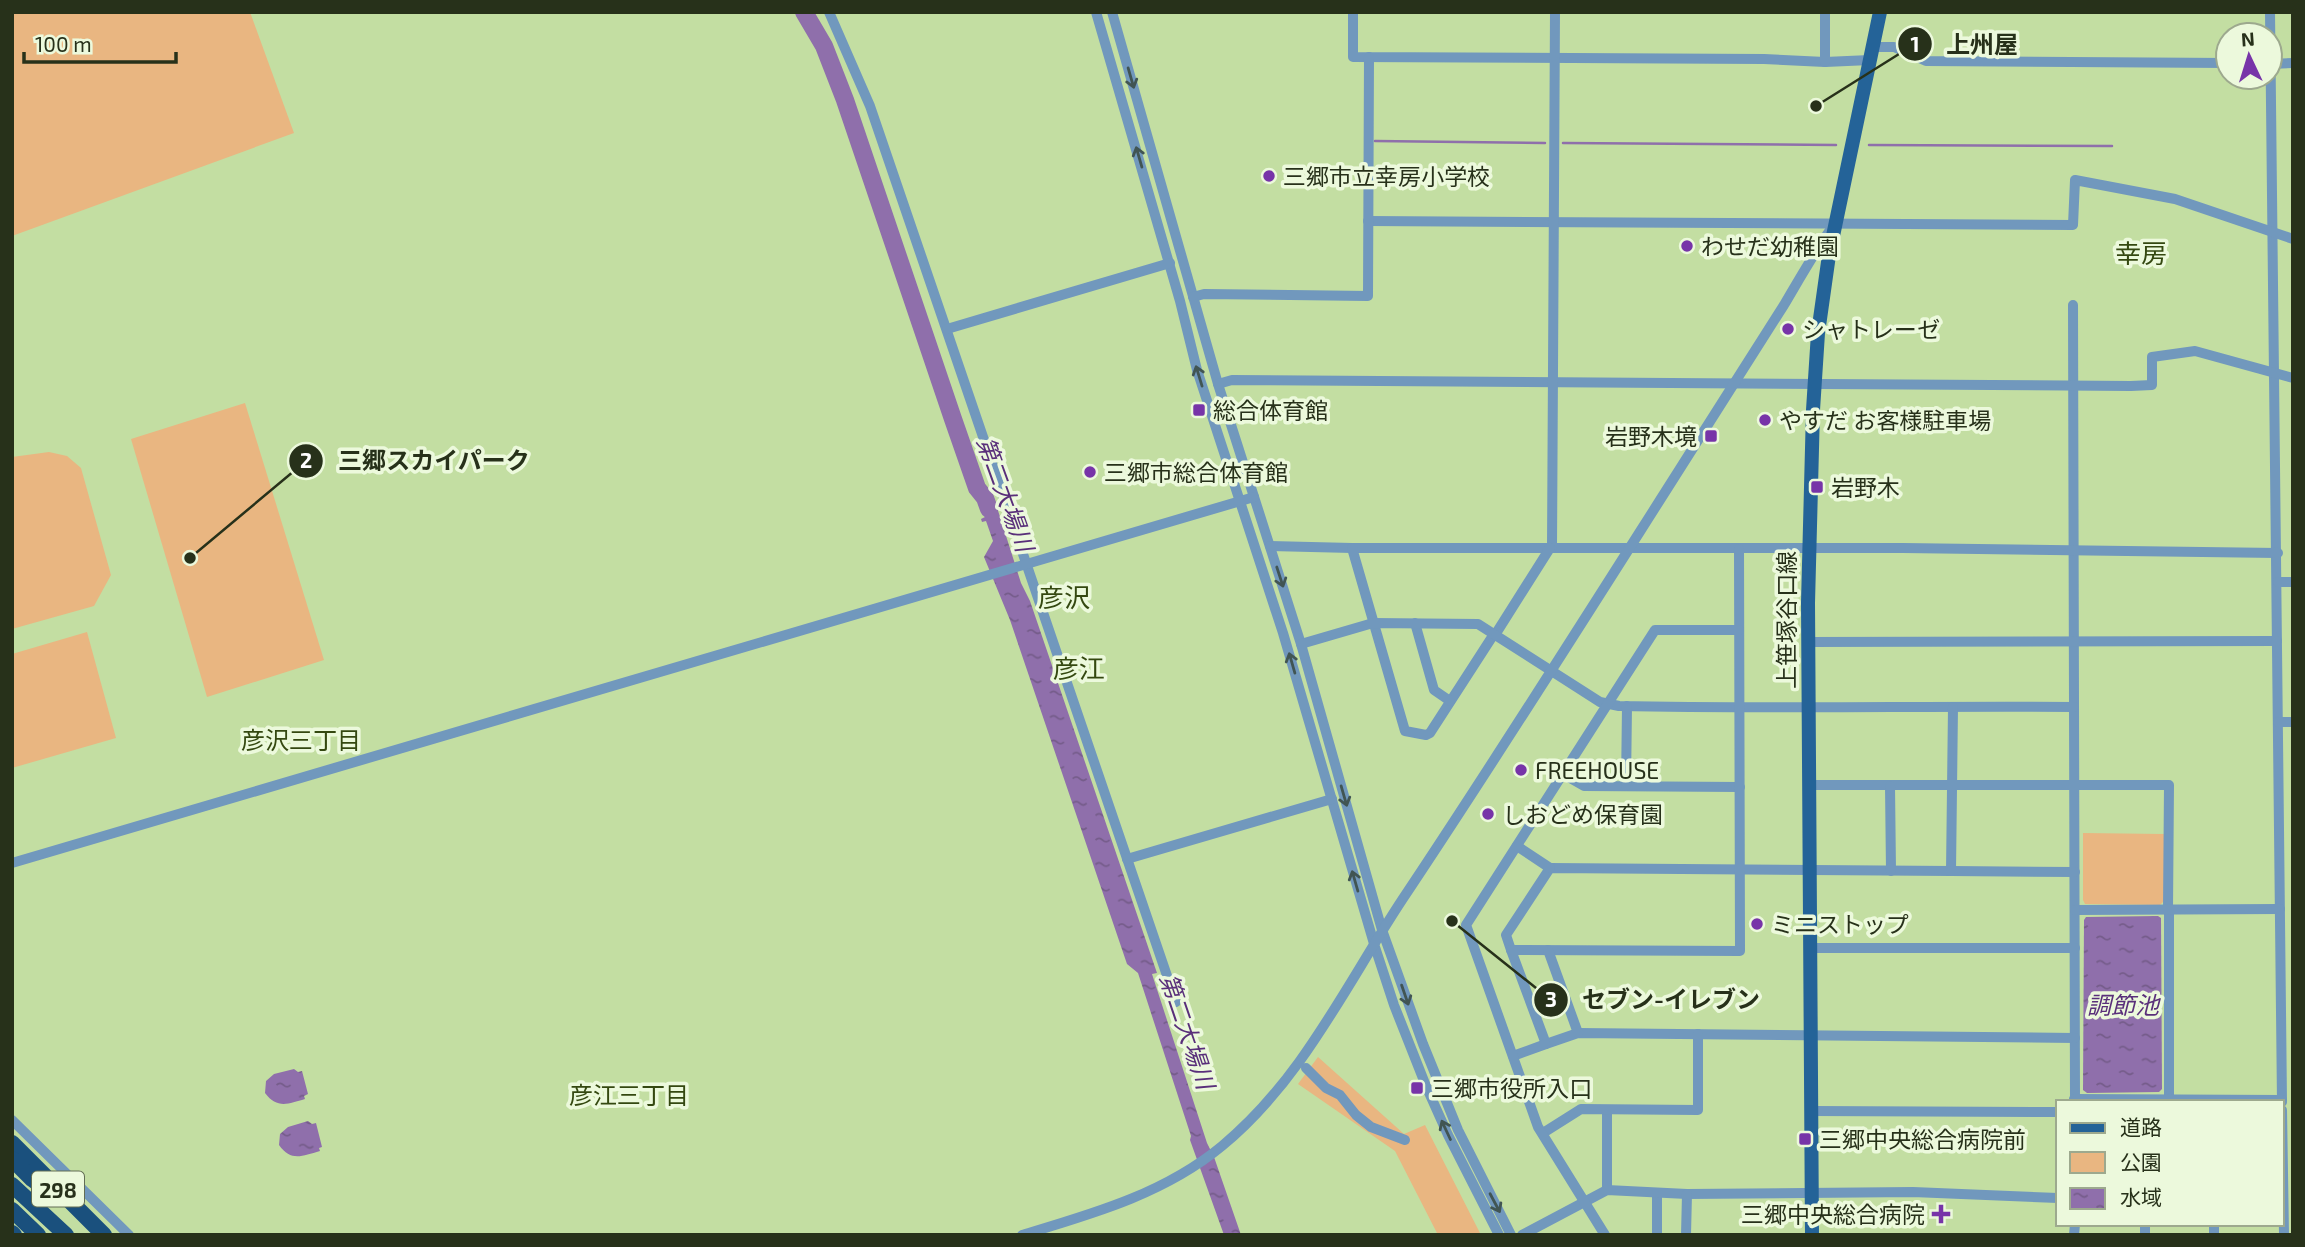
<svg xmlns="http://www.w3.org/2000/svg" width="2305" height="1247" font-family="'Exo 2','Noto Sans JP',sans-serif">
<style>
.green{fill:#e9b681}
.water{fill:url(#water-ripples)}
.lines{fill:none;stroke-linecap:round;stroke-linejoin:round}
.stream{stroke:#8f6fab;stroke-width:2.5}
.river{stroke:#8f6fab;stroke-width:18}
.minor{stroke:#7198bd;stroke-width:10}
.major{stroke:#246398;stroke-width:14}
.highway{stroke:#1a507d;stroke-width:16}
.oneway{stroke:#415553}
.poi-dot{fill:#7734a8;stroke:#ecf9dc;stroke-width:2.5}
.labels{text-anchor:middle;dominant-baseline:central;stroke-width:7;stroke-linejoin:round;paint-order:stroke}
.shield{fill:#ecf9dc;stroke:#626d54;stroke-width:2}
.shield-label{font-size:21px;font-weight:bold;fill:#27311a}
.poi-label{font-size:23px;fill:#27311a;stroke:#ecf9dc;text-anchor:start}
.street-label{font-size:23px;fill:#27311a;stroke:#ecf9dc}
.water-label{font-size:24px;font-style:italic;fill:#592f7a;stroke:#ecf9dc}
.neighbourhood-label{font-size:24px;fill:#344810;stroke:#ecf9dc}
.quarter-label{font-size:26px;fill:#344810;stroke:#ecf9dc}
.leader{fill:none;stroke:#27311a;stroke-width:2.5}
.callout-dot{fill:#27311a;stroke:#ecf9dc;stroke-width:2.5}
.mark-label{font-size:21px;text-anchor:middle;font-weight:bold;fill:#fff}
.callout-label{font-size:24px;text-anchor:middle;font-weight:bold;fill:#27311a;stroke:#ecf9dc;stroke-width:7;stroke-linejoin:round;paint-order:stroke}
</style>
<defs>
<pattern id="water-ripples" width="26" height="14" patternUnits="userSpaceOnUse" patternTransform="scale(1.75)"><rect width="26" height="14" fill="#8f6fab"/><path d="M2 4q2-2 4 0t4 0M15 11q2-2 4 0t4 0" fill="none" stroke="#755c8a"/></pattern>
</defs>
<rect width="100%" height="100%" fill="#c3dea2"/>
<g class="green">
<path d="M12 12H250L294 133 12 236Z"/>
<path d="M245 403 324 660 207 697 131 439Z"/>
<path d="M49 452 67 456 81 468 111 575 94 606 12 629V457Z"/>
<path d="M87 632 116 738 12 768V654Z"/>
<path d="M2083 833 2164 834V901L2160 905 2085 904 2083 900Z"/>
<path d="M1318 1057 1404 1134 1425 1125 1481 1235H1438L1395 1151 1298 1084Z"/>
</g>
<g class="water">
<path d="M983 488 994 498 1021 583 1030 601 1157 973 1152 974 1207 1143 1214 1157 1241 1235H1224L1190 1140 1191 1136 1138 973 1127 964 1010 620 984 557 993 541 986 521 982 522 981 519 985 517 977 493Z"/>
<path d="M2158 916 2161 918 2162 1089 2159 1092 2087 1093 2083 1090 2084 920 2086 917Z"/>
<path d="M294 1069 298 1072 302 1071 308 1094 304 1096 305 1099C288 1104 277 1109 265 1093L266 1081 274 1074Z"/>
<path d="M308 1121 312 1124 316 1123 322 1147 319 1148 320 1151C302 1156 291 1162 279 1145L280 1134 288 1127Z"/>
</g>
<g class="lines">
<g class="stream">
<path d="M1375 141 1545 143"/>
<path d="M1563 143 1836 145"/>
<path d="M1869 145 2112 146"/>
</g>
<path class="river" d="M804 12 824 46 845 100 953 419 977 488 985 498 989 509"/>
<g class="minor">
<path d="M829 12 870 106 1176 1002"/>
<path d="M1096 12 1180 301 1197 370 1283 633 1375 947 1394 1005 1426 1086 1448 1135 1499 1235"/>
<path d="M1112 12 1218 384 1301 644 1382 930 1423 1044 1458 1130 1511 1235"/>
<path d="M1353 12V57L1764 59 1825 62 1870 60"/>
<path d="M2270 12 2282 1102"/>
<path d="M1873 47H1894L1926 61 2228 63"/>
<path d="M1825 62V12"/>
<path d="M2270 64 2293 63"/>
<path d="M1368 221 2073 225 2075 180 2175 199 2293 239"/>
<path d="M1193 297 1204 294 1368 296 1369 57"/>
<path d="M2073 305 2075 1102"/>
<path d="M947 329 1170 263"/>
<path d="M1218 384 1232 380 2131 386 2152 385V357L2195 351 2293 378"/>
<path d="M1270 546 1352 548H1903L2278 553"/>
<path d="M1352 548 1405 731 1426 735 1430 733 1494 634"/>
<path d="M1552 548 1555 12"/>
<path d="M2278 582H2293"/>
<path d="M1415 623 1434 690 1450 701"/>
<path d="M1495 635 1550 548"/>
<path d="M1808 642 2277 641"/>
<path d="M1301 644 1373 623 1478 624 1600 702 1619 706C1771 709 1922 706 2074 707"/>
<path d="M1953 707 1951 871 1550 868 1506 935 1511 950 1546 1044 1578 1033 2075 1038"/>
<path d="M2278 722H2293"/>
<path d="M1563 774 1584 786 1740 787"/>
<path d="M1808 785H2169L2168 909"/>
<path d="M1626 786 1627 706"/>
<path d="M1890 786 1891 871"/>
<path d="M1517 846 1550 868"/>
<path d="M1127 859 1332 799"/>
<path d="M12 863 1254 497"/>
<path d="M1951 871 2075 872"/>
<path d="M2169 909V1099"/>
<path d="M2075 910 2280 909"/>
<path d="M1811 948H2075"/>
<path d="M1511 950 1740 951 1739 549"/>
<path d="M1548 950 1578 1033"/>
<path d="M1513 1056 1546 1044"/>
<path d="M1306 1068 1326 1088 1340 1095 1356 1115 1371 1127 1405 1140"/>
<path d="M2074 1099 2282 1100"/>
<path d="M1607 1110V1190"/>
<path d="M2282 1110 2284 1235"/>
<path d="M1812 1111 2058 1112"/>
<path d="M12 1120 129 1235"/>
<path d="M1543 1133 1581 1109 1698 1110V1034"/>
<path d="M1657 1193V1235"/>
<path d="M1022 1235C1092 1214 1164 1194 1222 1146 1302 1080 1346 985 1402 900 1507 743 1607 583 1709 423 1734 384 1759 345 1784 305 1800 278 1815 251 1833 226"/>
<path d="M1522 1235 1607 1190 1687 1194 1913 1192 2058 1198"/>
<path d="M1605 1235 1538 1127 1466 925 1655 630H1739"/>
<path d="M1686 1235 1687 1194"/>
<path d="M2074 1235 2075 1224"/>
<path d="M2145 1235V1224"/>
<path d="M2214 1235V1224"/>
</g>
<path class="major" d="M1812 1235 1808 603 1813 410 1818 333 1829 255 1880 12"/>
<g class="highway">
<path d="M12 1143 104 1235"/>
<path d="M12 1159 32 1179 50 1192"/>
<path d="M12 1185 66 1235"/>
<path d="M12 1210 38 1235"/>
<path d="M12 1233 14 1235"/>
</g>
</g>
<defs><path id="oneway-shaft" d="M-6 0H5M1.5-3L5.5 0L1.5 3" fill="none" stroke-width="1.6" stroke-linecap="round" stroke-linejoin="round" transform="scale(1.75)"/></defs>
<g class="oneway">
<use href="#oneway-shaft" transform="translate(1131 78) rotate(74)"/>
<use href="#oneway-shaft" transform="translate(1139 157) rotate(-106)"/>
<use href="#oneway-shaft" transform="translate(1199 376) rotate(-107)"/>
<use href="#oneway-shaft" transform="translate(1280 577) rotate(72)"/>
<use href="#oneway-shaft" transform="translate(1292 663) rotate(-106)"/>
<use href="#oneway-shaft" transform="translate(1344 796) rotate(74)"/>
<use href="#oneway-shaft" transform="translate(1355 881) rotate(-106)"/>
<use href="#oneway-shaft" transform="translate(1405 995) rotate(71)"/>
<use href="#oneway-shaft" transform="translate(1446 1130) rotate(-115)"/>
<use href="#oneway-shaft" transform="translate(1495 1203) rotate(62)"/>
</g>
<g class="poi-dot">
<circle cx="1269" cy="176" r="7"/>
<circle cx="1687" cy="246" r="7"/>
<circle cx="1788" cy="329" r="7"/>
<rect x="1192" y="403" width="14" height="14" rx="3.5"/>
<circle cx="1765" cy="420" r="7"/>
<rect x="1704" y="429" width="14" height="14" rx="3.5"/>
<circle cx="1090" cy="472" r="7"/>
<rect x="1810" y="480" width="14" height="14" rx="3.5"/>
<circle cx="1521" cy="770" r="7"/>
<circle cx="1488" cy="814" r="7"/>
<circle cx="1757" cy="924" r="7"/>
<rect x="1410" y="1081" width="14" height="14" rx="3.5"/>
<rect x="1798" y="1132" width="14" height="14" rx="3.5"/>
<path d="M1937.5 1203.5h7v7h7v7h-7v7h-7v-7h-7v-7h7z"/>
</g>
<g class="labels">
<rect class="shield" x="32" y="1171.5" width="52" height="35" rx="5"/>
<g class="shield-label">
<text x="58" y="1189">298</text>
</g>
<g class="poi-label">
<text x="1283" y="176">三郷市立幸房小学校</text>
<text x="1701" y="246">わせだ幼稚園</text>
<text x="1802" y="329">シャトレーゼ</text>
<text x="1213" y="410">総合体育館</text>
<text x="1779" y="420">やすだ お客様駐車場</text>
<text x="1697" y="436" text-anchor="end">岩野木境</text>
<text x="1104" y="472">三郷市総合体育館</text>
<text x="1831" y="487">岩野木</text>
<text x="1535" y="770">FREEHOUSE</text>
<text x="1502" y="814">しおどめ保育園</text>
<text x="1771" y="924">ミニストップ</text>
<text x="1431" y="1088">三郷市役所入口</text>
<text x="1819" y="1139">三郷中央総合病院前</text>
<text x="1925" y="1214" text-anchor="end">三郷中央総合病院</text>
</g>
<g class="street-label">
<text transform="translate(1786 620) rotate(-90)">上笹塚谷口線</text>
</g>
<g class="water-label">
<text transform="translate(1006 494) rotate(70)">第二大場川</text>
<text x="2123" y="1004">調節池</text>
<text transform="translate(1188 1031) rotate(71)">第二大場川</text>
</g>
<g class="neighbourhood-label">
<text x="301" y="739">彦沢三丁目</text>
<text x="629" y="1094">彦江三丁目</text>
</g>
<g class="quarter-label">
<text x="2141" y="252">幸房</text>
<text x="1064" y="596">彦沢</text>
<text x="1079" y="667">彦江</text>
</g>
</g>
<path class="leader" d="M1816 106L1915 44M190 558L306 461M1452 921L1551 1000"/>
<g class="callout-dot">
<circle cx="1816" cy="106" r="7"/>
<circle cx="190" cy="558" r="7"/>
<circle cx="1452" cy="921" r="7"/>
<circle cx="1915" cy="44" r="18"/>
<circle cx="306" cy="461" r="18"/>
<circle cx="1551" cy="1000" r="18"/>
</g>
<g class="mark-label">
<text x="1915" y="52">1</text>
<text x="306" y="468">2</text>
<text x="1551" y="1007">3</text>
</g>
<g class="callout-label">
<text x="1982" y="53">上州屋</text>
<text x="434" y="469">三郷スカイパーク</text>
<text x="1671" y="1008">セブン-イレブン</text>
</g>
<rect width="2305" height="1247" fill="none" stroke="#27311a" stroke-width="28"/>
<rect x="2056" y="1100" width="228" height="126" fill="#ecf9dc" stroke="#9da98e" stroke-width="2"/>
<rect x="2070" y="1123" width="35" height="10" fill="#246398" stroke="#9da98e" stroke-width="2"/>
<text x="2120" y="1135" font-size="21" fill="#27311a">道路</text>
<rect x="2070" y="1152" width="35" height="21" fill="#e9b681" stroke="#9da98e" stroke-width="2"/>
<text x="2120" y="1170" font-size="21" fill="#27311a">公園</text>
<rect x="2070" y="1188" width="35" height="21" fill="url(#water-ripples)" stroke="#9da98e" stroke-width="2"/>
<text x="2120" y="1205" font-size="21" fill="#27311a">水域</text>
<g transform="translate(2249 56) rotate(356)"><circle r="33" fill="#ecf9dc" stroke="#9da98e" stroke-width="2"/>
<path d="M0-5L12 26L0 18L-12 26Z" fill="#7734a8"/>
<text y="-10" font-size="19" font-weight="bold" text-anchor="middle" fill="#27311a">N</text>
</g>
<path d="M24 52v10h152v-10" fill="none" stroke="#27311a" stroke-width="3.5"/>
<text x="35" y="52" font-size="21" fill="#27311a" stroke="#ecf9dc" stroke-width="5" paint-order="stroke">100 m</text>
</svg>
